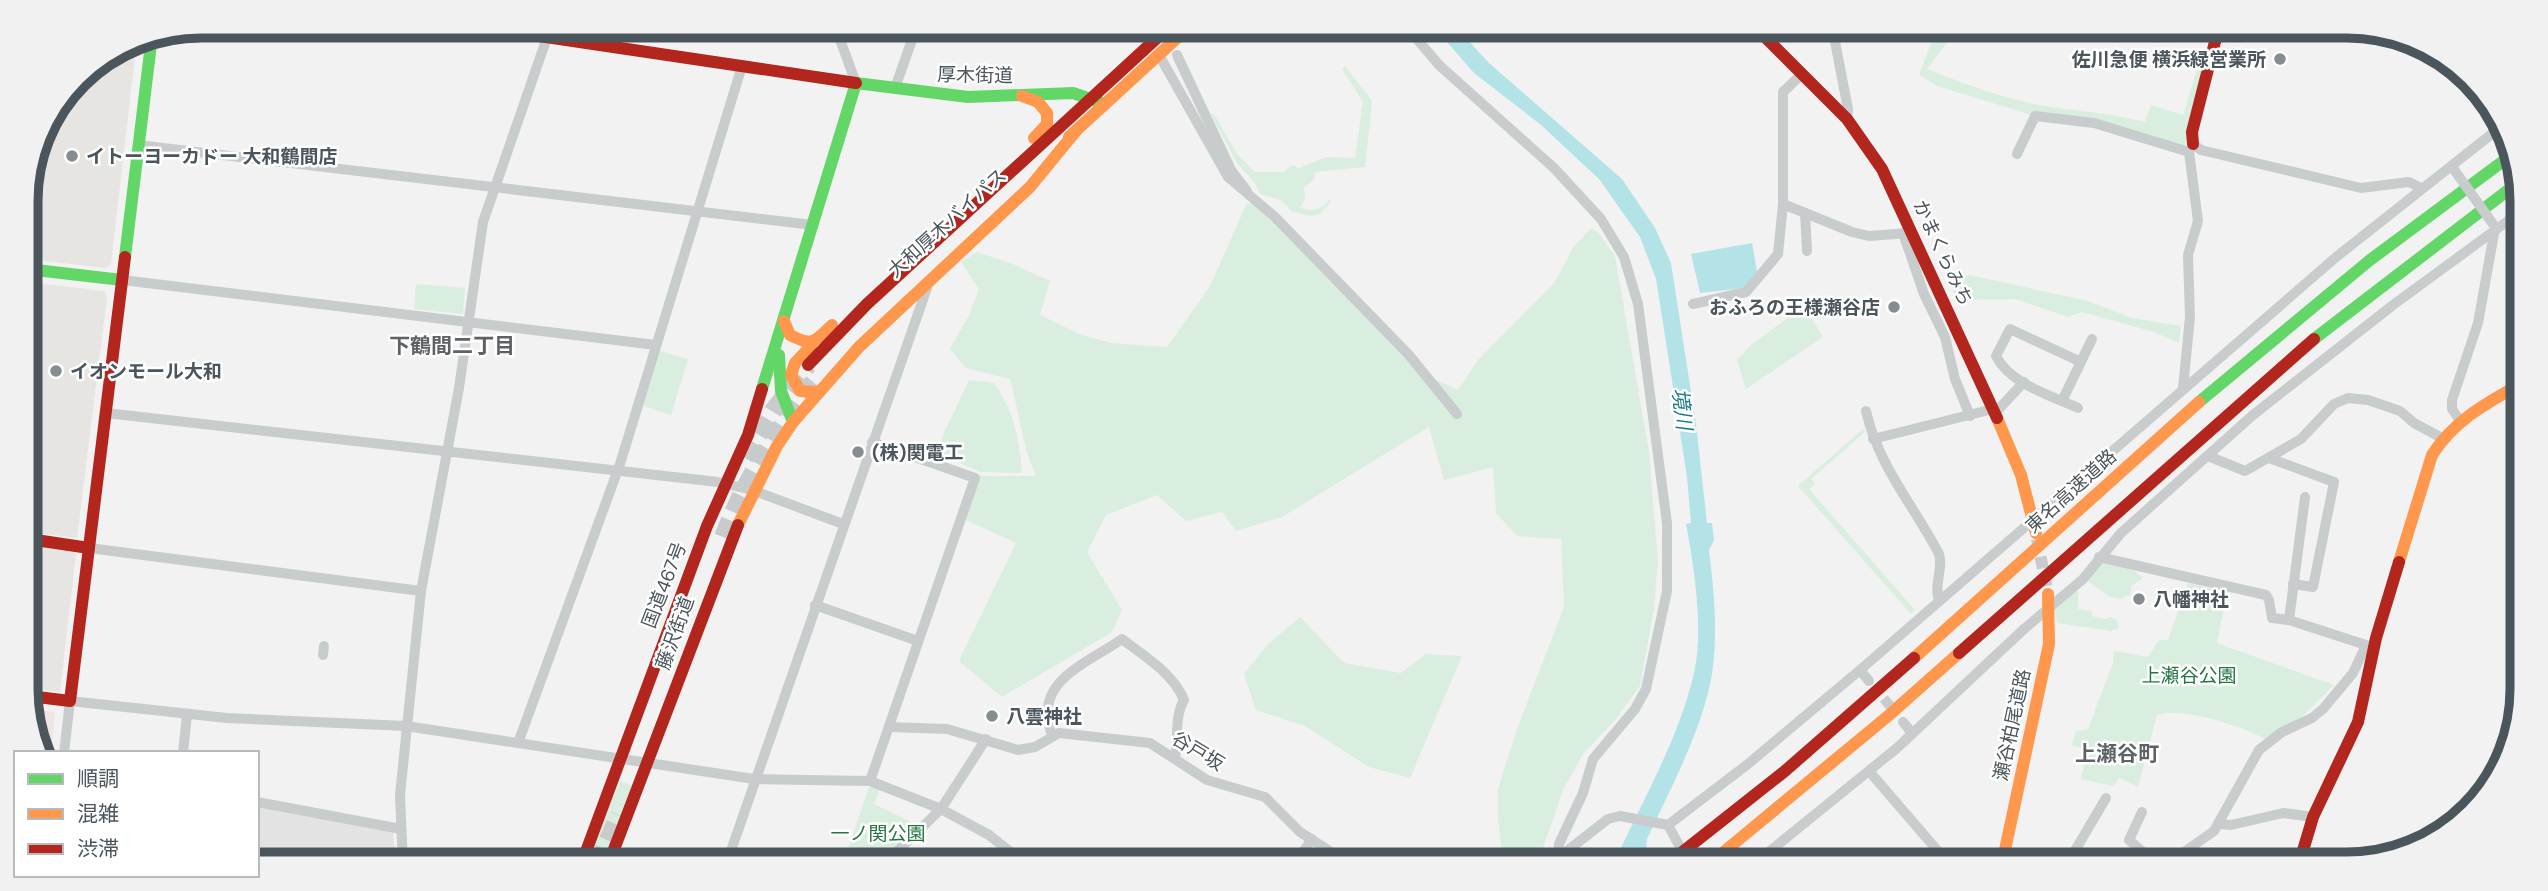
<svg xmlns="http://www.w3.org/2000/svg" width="2548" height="891" font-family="'DM Sans','Noto Sans JP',sans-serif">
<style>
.commercial{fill:#e6e5e1}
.education{fill:#e4e3e3}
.medical{fill:#efe5e5}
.green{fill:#d9eedf}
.water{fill:#b3e3e7}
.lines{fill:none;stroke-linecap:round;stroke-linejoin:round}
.street-tunnel{stroke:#c8cbcc;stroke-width:10;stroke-dasharray:10 5;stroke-linecap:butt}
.secondary-tunnel{stroke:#c8cbcc;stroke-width:12;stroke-dasharray:12 6;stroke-linecap:butt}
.highway-tunnel{stroke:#c8cbcc;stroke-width:18;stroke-dasharray:18 9;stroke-linecap:butt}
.street{stroke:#c9cccd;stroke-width:10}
.fast{stroke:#63d668;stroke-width:12}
.slow{stroke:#ff974d;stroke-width:12}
.jam{stroke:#b3261e;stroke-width:12}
.street-bridge{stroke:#c9cccd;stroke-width:10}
.poi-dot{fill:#858d90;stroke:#fff;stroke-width:2.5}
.labels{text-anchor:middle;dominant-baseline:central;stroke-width:5;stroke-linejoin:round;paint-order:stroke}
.poi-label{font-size:19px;font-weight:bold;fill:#4b565c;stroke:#fff;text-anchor:start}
.street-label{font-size:19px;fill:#4b565c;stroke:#fff}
.park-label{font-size:19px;fill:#237642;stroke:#fff}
.neighbourhood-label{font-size:21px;font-weight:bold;fill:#5e6265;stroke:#fff}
.water-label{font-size:21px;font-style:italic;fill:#1c7e87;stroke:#fff}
.rim{fill:none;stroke:#4b565c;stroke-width:9}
</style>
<rect width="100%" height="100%" fill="#f2f2f2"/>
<g class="commercial">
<path d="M137 39 111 264 106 268 27 259V189L44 124 86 70Z"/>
<path d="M27 282 104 291 107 297 77 538 29 532Z"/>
<path d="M29 545 72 550 76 555 60 692 29 688Z"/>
</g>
<path class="education" d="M257 805 393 831 396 865H257Z"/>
<path class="medical" d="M29 709 55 712 51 753H44L30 723Z"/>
<g class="green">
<path d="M1908 26 1938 34 1943 26H1953L1949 40 1927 69C1969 86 2013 102 2058 108 2090 112 2113 114 2145 122L2151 105 2183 115 2197 70 2205 72 2188 128 2185 147 2034 111 2032 115 1937 86 1919 75 1933 38 1900 27Z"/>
<path d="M1345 66 1372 101 1365 167 1315 172 1314 180 1304 187 1305 200 1300 207C1312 213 1322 210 1330 199L1331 202 1320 214 1311 216 1291 211 1281 200 1260 194 1255 183 1237 163 1211 114H1214L1237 154 1255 172H1284L1292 165 1299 168 1327 157 1355 158 1363 102 1342 69Z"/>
<path d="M1247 203 1265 207 1428 376 1458 390 1478 360 1555 282 1574 246 1591 228 1599 233 1615 256 1649 452 1658 561 1654 608 1640 686 1615 720 1583 754 1563 790 1541 854 1532 865H1503L1498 818V789L1517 729 1564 607 1561 539 1517 536 1496 513 1493 467 1444 480 1429 427 1282 517 1236 531 1222 512 1186 521 1157 495 1106 515 1087 552 1122 610 1112 632 1002 697 959 661 1016 543 964 519 976 476H1036C1022 446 1019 411 1010 379L966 368 950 349 969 315 979 289 961 262 977 252 1013 264 1050 281 1040 315 1079 334 1111 343 1167 347 1210 286Z"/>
<path d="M1970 275 2088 301 2132 318 2181 326 2179 343 2154 332 2082 312 2068 317 2015 299 1959 300 1953 291 1961 278Z"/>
<path d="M416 284 465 288 463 314 414 309Z"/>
<path d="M1804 306 1823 337 1746 389 1737 360 1752 344Z"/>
<path d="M657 350 688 359 671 415 640 405Z"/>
<path d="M969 380 994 383C1014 411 1019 438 1022 473L980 472 935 452Z"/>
<path d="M1864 428 1865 432 1811 479 1815 484 1809 489 1915 610 1911 614 1798 486Z"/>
<path d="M2102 560 2131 568 2143 578 2131 586V594L2120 599 2110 597 2080 576Z"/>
<path d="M2188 583 2227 592 2217 643 2334 685 2301 718 2265 739C2241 726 2184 707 2157 715L2138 787 2119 778 2114 786 2081 779 2087 750 2072 745 2076 731 2088 729 2113 663 2114 651 2148 657 2159 640H2168Z"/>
<path d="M2078 591V609L2092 611V616L2105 619 2111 617 2117 620 2119 628 2111 631 2057 623 2055 610 2057 597Z"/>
<path d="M1300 617 1344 663 1401 673 1426 654 1462 656 1410 778 1369 767 1305 726 1256 710 1244 674 1268 644Z"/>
<path d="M620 781 636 787 603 865H586Z"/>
<path d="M870 785 880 788 874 804 920 826 878 865H847L843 863Z"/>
</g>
<g class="water">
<path d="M1433 26H1455L1489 63 1622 179 1655 228 1671 263 1696 424 1707 523H1712L1714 540 1709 550C1714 589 1718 634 1712 674 1702 731 1671 787 1647 839L1646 852 1640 865H1613C1641 803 1679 739 1694 673 1704 630 1694 566 1686 524L1691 523 1687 477 1660 304 1656 279 1640 237 1599 179 1541 125 1474 73Z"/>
<path d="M1752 243 1757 271 1744 288 1700 293 1691 254Z"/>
</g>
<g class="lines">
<g class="street-tunnel">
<path d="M1874 687 1896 713"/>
<path d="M1675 838 1690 865"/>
</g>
<path class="secondary-tunnel" d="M2037 539 2048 594"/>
<g class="highway-tunnel">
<path d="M745 458 773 411 808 365"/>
<path d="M723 537C746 477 779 425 819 375"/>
<path d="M597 865 619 815"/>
</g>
<g class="street">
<path d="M835 26 856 83"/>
<path d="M1406 26 1439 65 1554 168 1601 219 1624 257 1638 304 1667 523V591L1646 689 1635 709 1593 759 1583 793 1559 844 1558 856"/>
<path d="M1832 26 1848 109 1847 119"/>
<path d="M1159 55 1228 177 1275 217 1409 355 1457 414"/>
<path d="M1177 55 1231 170 1247 191"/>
<path d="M895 88 917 26"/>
<path d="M138 145 813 225"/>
<path d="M2017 154 2035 116 2094 123 2189 152"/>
<path d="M1783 204 1852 232 1869 236 1909 233"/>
<path d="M1805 213 1807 251"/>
<path d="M1903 233 1924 294 1945 337 1955 379 1970 416"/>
<path d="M122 280 656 345"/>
<path d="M1693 304 1746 292 1778 254 1783 204V92L1802 74"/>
<path d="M2183 388 2190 317 2188 255 2198 221 2189 152 2193 144 2201 150 2361 188 2409 182 2421 188"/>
<path d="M2062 401 2092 339"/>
<path d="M2078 408C2052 396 2010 384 1996 356L2010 329 2081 362"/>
<path d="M1866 411C1878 465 1913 505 1938 552 1945 565 1933 585 1939 600"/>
<path d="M106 413 718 482 752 490 843 524"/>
<path d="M1995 413 2024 382"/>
<path d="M2459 419 2452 409V400L2478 323 2495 228"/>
<path d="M1873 439 1993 409"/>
<path d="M2208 456 2245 471 2301 439 2334 404 2348 398 2368 400 2400 411 2414 423 2442 438"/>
<path d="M2269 458 2334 482 2313 587 2293 584"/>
<path d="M2305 497 2289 620 2369 646"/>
<path d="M89 548 421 591"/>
<path d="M2099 557 2266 595 2269 600 2272 618 2289 620"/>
<path d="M815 605 918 641"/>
<path d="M323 655 324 646"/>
<path d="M1860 670 1869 681"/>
<path d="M1903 722 1912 733"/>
<path d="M889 727 947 729 1018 750 1035 747 1059 733 1150 743 1207 780 1265 797 1300 832 1351 865"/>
<path d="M1052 735C1031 681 1087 664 1122 639 1144 656 1173 673 1184 700 1174 717 1179 738 1175 757"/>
<path d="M518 743 620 464 742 66"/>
<path d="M64 753 70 701 227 718 406 726 754 779 870 781 941 809 989 835 1027 865"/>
<path d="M183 753 187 715"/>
<path d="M1869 771 1949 864"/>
<path d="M870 781 975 478 872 442"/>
<path d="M257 802 401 829"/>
<path d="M2142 812 2129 840 2157 864"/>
<path d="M2219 824 2231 825 2283 813 2313 817"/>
<path d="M1668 825 1748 764 1860 670 2335 258 2498 129"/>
<path d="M1668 825 1675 838"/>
<path d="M1754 864 1897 748 2024 629 2083 579 2121 533 2253 415 2393 305 2520 212"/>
<path d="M2067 864 2106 798"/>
<path d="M2167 864 2214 831 2259 750 2282 732 2312 718 2323 709 2353 673 2366 645"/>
<path d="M403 865 400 795 421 591 459 388 483 222 551 26"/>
<path d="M726 865 927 288"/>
<path d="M883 865 941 809 986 739"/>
<path d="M1294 865 1312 839"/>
<path d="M1549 865 1608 819 1620 816 1668 825"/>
</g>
<g class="fast">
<path d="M125 257 152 36"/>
<path d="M27 269 122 280"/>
<path d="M2314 339 2520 181"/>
<path d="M779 355 781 391 793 422"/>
<path d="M762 389 856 83 968 97 1073 93 1105 104"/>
<path d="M2199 402 2370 260 2510 156"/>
</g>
<g class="slow">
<path d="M1022 96 1038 102 1047 113V124L1034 138"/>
<path d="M1069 137 1190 26"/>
<path d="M784 321 790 335C813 347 814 342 832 325"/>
<path d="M811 346 795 363 791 375 800 391 818 392"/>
<path d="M1997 418 2021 475 2036 533"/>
<path d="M738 525 777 446 793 422 859 347 1030 187 1076 131"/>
<path d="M2399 562 2432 455C2453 422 2483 405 2517 386"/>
<path d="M1914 658 2199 402"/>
<path d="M2002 864 2049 644 2048 594"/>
<path d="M1708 865 1888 716 1959 653"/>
</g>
<g class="jam">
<path d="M472 26 856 83"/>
<path d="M1754 26 1847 119 1882 169 1997 418"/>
<path d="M2193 144 2192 132 2219 26"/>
<path d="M808 365 867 304 1170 26"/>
<path d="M29 539 89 548"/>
<path d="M1959 653 2314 339"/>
<path d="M29 696 70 701 125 257"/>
<path d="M2299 864 2313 817 2358 722 2376 638 2399 562"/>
<path d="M581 865 707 526 748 435 762 389"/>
<path d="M608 865 738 525"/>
<path d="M1666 865 1785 771 1914 658"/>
</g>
<path class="street-bridge" d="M2455 171 2493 224"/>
</g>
<g class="poi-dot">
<circle cx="2280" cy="59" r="7"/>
<circle cx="72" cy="156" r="7"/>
<circle cx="1894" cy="307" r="7"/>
<circle cx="56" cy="371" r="7"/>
<circle cx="858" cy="452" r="7"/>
<circle cx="2139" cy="599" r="7"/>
<circle cx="992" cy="716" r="7"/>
</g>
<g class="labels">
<g class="poi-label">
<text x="2266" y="59" text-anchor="end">佐川急便 横浜緑営業所</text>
<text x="86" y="156">イトーヨーカドー 大和鶴間店</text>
<text x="1880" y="307" text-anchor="end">おふろの王様瀬谷店</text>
<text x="70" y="371">イオンモール大和</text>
<text x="872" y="452">(株)関電工</text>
<text x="2153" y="599">八幡神社</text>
<text x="1006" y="716">八雲神社</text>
</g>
<g class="street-label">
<text transform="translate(975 75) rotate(1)">厚木街道</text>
<text transform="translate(947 223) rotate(-42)">大和厚木バイパス</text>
<text transform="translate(1943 253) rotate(65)">かまくらみち</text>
<text transform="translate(2071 491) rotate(-42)">東名高速道路</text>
<text transform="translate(664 585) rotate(-69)">国道467号</text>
<text transform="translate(675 633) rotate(-70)">藤沢街道</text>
<text transform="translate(2012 725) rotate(-78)">瀬谷柏尾道路</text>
<text transform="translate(1198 751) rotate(31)">谷戸坂</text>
</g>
<g class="park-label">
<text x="2189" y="675">上瀬谷公園</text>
<text x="878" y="833">一ノ関公園</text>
</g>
<g class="neighbourhood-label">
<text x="452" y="346">下鶴間二丁目</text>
<text x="2117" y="754">上瀬谷町</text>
</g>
<g class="water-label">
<text transform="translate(1682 409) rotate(83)">境川</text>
</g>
</g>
<path d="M0 0H2548V891H0ZM201 38H2347A163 163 0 0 1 2510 201V689A163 163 0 0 1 2347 852H201A163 163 0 0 1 38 689V201A163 163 0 0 1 201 38Z" fill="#f1f1f2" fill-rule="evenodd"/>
<path class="rim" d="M201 38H2347A163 163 0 0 1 2510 201V689A163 163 0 0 1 2347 852H201A163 163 0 0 1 38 689V201A163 163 0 0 1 201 38Z"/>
<rect x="14" y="751" width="245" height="126" fill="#ffffff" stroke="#b7bbbe" stroke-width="2"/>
<rect x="28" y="774" width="35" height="10" fill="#63d668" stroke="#b7bbbe" stroke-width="2"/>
<text x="77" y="786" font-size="21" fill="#4b565c">順調</text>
<rect x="28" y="809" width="35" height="10" fill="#ff974d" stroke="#b7bbbe" stroke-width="2"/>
<text x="77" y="821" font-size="21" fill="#4b565c">混雑</text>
<rect x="28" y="844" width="35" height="10" fill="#b3261e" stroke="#b7bbbe" stroke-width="2"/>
<text x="77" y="856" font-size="21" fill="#4b565c">渋滞</text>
</svg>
